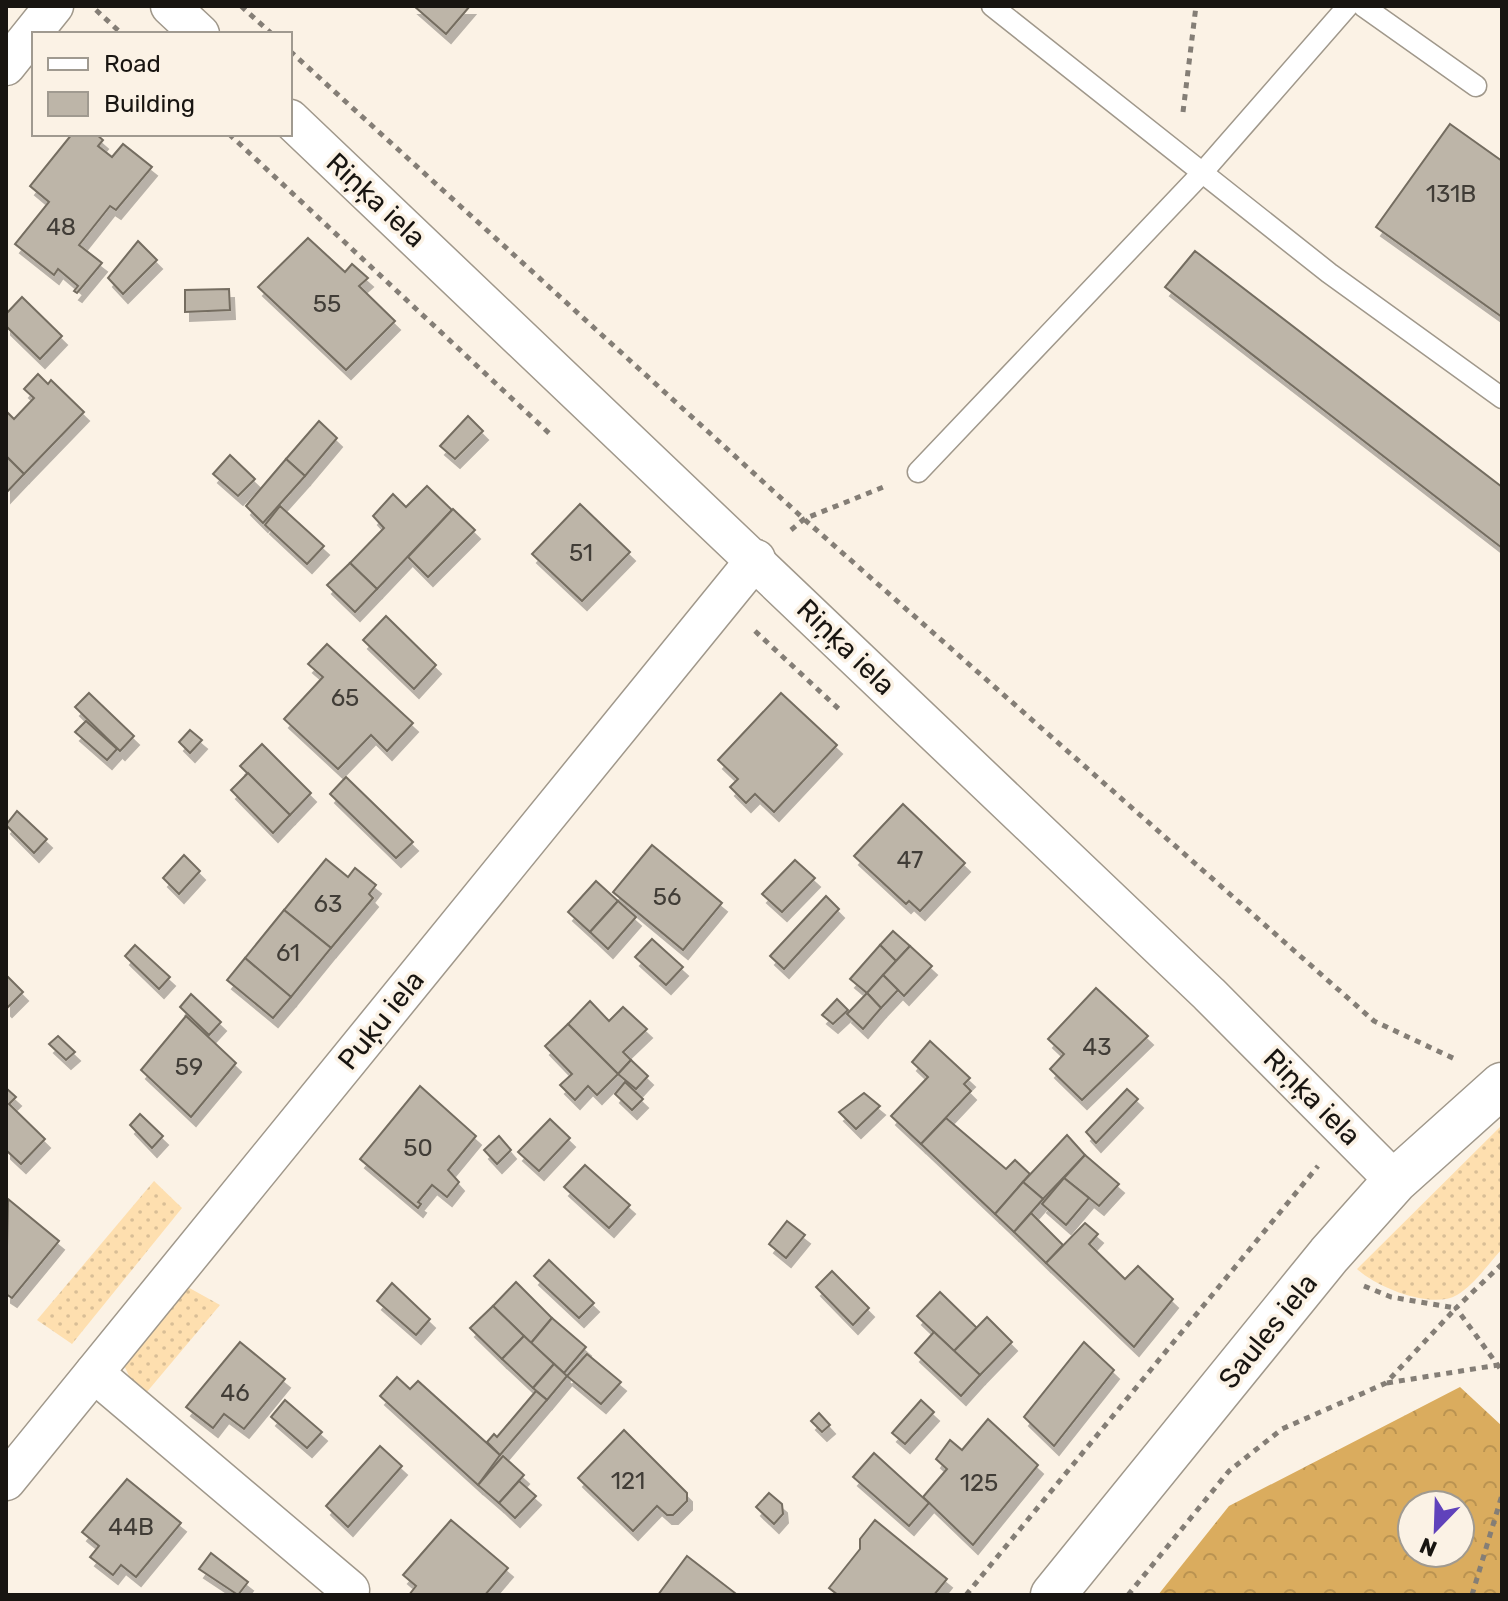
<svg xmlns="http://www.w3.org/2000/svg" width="1508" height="1601" font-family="Rubik,sans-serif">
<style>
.grass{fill:url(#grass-dots)}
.forest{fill:url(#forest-crowns);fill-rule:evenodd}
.building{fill:#bdb5a8;stroke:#746d61;stroke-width:2;filter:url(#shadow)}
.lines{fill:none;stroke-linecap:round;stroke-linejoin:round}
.lane-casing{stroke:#a0988b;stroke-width:23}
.street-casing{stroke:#a0988b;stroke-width:41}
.secondary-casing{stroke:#a0988b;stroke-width:47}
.path{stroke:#847e76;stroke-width:5;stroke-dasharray:6 6;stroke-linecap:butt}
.lane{stroke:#fff;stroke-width:20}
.street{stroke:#fff;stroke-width:38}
.secondary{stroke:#fff;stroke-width:44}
.labels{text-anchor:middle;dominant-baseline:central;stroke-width:7;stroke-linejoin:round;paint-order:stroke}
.number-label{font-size:24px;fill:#413d37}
.street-label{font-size:28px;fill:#181511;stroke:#fbf2e5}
</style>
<defs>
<pattern id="grass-dots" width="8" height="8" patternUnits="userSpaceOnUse" patternTransform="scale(2)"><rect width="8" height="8" fill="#fedfaf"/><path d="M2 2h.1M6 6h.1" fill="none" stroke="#d9be96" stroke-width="1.8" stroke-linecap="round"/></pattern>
<pattern id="forest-crowns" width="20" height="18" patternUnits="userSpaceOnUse" patternTransform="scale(2)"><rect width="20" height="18" fill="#daac5e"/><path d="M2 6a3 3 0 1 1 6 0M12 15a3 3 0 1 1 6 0" fill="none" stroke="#ba9351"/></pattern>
<filter id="shadow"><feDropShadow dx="5" dy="9" stdDeviation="0" flood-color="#0004"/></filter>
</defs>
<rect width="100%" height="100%" fill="#fbf2e5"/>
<g class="grass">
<path d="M1502 1125V1249C1489 1263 1474 1285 1457 1295 1432 1310 1376 1287 1357 1269Z"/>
<path d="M154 1181 182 1208 72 1344 37 1320Z"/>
<path d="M184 1285 220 1305 146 1393 130 1378 122 1361Z"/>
</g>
<path class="forest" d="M1460 1387 1502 1426V1595H1158L1229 1506ZM1412 1505H1460V1553H1412Z"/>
<g class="building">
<path d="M414 6H470L446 34Z"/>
<path d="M1450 124 1502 161V317L1376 227Z"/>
<path d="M72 134H96L103 140 98 146 112 157 123 144 152 167 116 210 110 206 79 245 102 263 77 293 74 291 78 286 58 269 54 275 15 244 49 202 30 186Z"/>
<path d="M308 238 345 272 352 264 368 278 359 286 395 321 346 370 258 287Z"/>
<path d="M138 241 157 260 123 294 108 278Z"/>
<path d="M1195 251 1502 487V548L1165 287Z"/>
<path d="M229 289 230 310 185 312V290Z"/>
<path d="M22 297 62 336 40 359 6 326V314Z"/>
<path d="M38 374 48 384 51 380 84 412 24 474 6 456V411L14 419 34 398 24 389Z"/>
<path d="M468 416 483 431 455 459 440 446Z"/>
<path d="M319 421 337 438 305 476 286 459Z"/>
<path d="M230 455 255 479 238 496 213 474Z"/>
<path d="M6 456 24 474 6 493Z"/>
<path d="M286 459 305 476 263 523 246 506Z"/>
<path d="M427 486 452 510 377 589 350 563 384 528 373 516 393 494 406 507Z"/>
<path d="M580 504 630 552 582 601 532 554Z"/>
<path d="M280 506 324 546 307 564 265 525Z"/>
<path d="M453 509 475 530 428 577 408 557Z"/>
<path d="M350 563 377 589 355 612 327 585Z"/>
<path d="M386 616 436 665 414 689 363 640Z"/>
<path d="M327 644 413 723 387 751 371 735 338 769 284 719 323 677 308 664Z"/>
<path d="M89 693 134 736 120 751 75 707Z"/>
<path d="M781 693 837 745 774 812 755 794 746 803 730 787 738 779 718 760Z"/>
<path d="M86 721 117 749 107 760 75 732Z"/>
<path d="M190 730 202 740 190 753 179 742Z"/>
<path d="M262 744 311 793 290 815 240 766Z"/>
<path d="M248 773 290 815 273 833 231 790Z"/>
<path d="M346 777 413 842 396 858 330 794Z"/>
<path d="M903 804 965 863 920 911 909 901 906 904 854 856Z"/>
<path d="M17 811 47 839 34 853 6 825Z"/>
<path d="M652 845 722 903 683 950 613 892Z"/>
<path d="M184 855 200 871 179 894 163 878Z"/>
<path d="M326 859 348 877 355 868 376 885 369 894 373 898 331 948 284 910Z"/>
<path d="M795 860 815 878 782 912 762 894Z"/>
<path d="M596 881 618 901 590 932 568 912Z"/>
<path d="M826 896 839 909 784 969 770 956Z"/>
<path d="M618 901 636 917 608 949 590 932Z"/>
<path d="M284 910 331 948 291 997 245 958Z"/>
<path d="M893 931 910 946 896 961 880 945Z"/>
<path d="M652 939 683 967 666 985 635 957Z"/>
<path d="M135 945 170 977 159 989 125 956Z"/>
<path d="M880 945 896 961 867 993 850 979Z"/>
<path d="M910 946 932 966 904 996 883 975Z"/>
<path d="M245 958 291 997 273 1018 227 980Z"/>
<path d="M6 975 23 992 7 1008 6 1007Z"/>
<path d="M883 975 898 990 881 1008 867 993Z"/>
<path d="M1096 988 1148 1036 1082 1100 1050 1069 1064 1054 1048 1039Z"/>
<path d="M867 993 881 1008 863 1029 847 1014Z"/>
<path d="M191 994 221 1022 209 1035 180 1007Z"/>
<path d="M837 999 848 1010 833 1024 822 1015Z"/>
<path d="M590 1001 609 1021 623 1007 647 1029 623 1052 631 1060 618 1074 568 1024Z"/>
<path d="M186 1016 236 1063 191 1117 141 1070Z"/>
<path d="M568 1024 618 1074 597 1095 588 1086 575 1100 560 1085 572 1074 545 1046Z"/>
<path d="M58 1036 75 1052 66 1060 49 1044Z"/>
<path d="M930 1041 970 1078 964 1084 971 1091 921 1144 891 1116 928 1077 912 1062Z"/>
<path d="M631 1060 648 1076 636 1089 618 1074Z"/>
<path d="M625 1082 643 1099 632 1110 615 1094Z"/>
<path d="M420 1086 476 1136 448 1170 459 1182 447 1197 432 1185 418 1202 421 1204 418 1208 360 1159Z"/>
<path d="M6 1088 16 1097 9 1104 45 1139 21 1164 6 1150Z"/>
<path d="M1127 1089 1138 1099 1096 1143 1086 1132Z"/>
<path d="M864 1093 880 1106 856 1129 839 1112Z"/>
<path d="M140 1114 163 1136 152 1148 130 1125Z"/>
<path d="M946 1118 1006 1169 1015 1160 1030 1174 995 1214 921 1144Z"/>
<path d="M550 1119 570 1138 539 1171 518 1152Z"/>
<path d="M1067 1135 1085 1155 1043 1199 1023 1182Z"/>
<path d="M499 1136 511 1150 497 1164 484 1150Z"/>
<path d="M1085 1155 1119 1184 1099 1206 1064 1178Z"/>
<path d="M585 1165 630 1205 609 1228 564 1187Z"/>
<path d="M1064 1178 1089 1198 1066 1225 1042 1204Z"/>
<path d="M1023 1182 1043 1199 1014 1232 995 1214Z"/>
<path d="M8 1199 59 1241 12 1298 6 1294Z"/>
<path d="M1031 1213 1063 1245 1046 1263 1014 1232Z"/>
<path d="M787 1221 805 1235 786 1258 769 1244Z"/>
<path d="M1085 1223 1098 1234 1089 1244 1125 1279 1138 1266 1173 1299 1134 1347 1046 1263Z"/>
<path d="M549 1260 594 1303 579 1318 534 1276Z"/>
<path d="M832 1271 869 1308 853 1325 816 1287Z"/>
<path d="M516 1282 552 1318 531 1343 493 1306Z"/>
<path d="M392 1283 430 1319 416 1335 377 1301Z"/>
<path d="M940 1292 977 1328 954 1351 917 1316Z"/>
<path d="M493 1306 524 1336 502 1359 470 1328Z"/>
<path d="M987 1317 1012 1342 980 1375 954 1351Z"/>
<path d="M552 1318 586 1347 564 1373 531 1343Z"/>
<path d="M934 1332 980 1375 961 1396 915 1353Z"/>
<path d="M524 1336 554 1364 533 1388 502 1359Z"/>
<path d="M240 1342 285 1379 244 1429 224 1414 213 1428 186 1407Z"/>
<path d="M1084 1342 1114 1370 1054 1446 1024 1417Z"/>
<path d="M587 1354 621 1382 601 1404 567 1376Z"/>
<path d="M554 1364 567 1376 547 1400 533 1388Z"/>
<path d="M397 1377 410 1389 418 1381 500 1455 478 1485 380 1396Z"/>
<path d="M536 1391 547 1400 500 1455 487 1442 494 1434 497 1437Z"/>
<path d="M285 1400 322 1432 307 1448 271 1417Z"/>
<path d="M921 1400 934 1412 905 1444 892 1433Z"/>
<path d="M819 1413 830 1425 822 1432 811 1421Z"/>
<path d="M988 1419 1038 1465 973 1545 923 1497 947 1469 936 1459 950 1440 962 1450Z"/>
<path d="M624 1430 687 1493V1501L673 1515H667L657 1506 633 1531 578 1478Z"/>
<path d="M380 1446 402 1466 348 1527 326 1506Z"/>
<path d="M874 1453 929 1503 909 1526 853 1477Z"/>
<path d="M503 1456 524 1475 499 1503 478 1485Z"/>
<path d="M127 1479 181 1523 136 1577 121 1565 113 1575 90 1557 99 1546 82 1532Z"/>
<path d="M519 1481 536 1496 515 1518 499 1503Z"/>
<path d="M769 1493 782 1504 783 1514 774 1524 756 1507Z"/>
<path d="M451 1520 508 1568 485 1595H409L416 1586 403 1575Z"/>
<path d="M875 1520 947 1579 934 1595H838L829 1588 860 1549V1539Z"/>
<path d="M211 1553 248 1582 238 1595 199 1569Z"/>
<path d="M687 1556 735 1593 733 1595H658Z"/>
</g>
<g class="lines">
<defs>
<g id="lane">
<path d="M992 6 1329 273 1502 398"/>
<path d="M1363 6 1476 86"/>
<path d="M918 472 1202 173 1348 6"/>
</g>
<g id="street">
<path d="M170 6 200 34"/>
<path d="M6 66 54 6"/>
<path d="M290 119 1209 994 1395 1181"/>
<path d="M94 1373 350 1590"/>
<path d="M6 1481 756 559"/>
</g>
<path id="secondary" d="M1053 1595 1329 1255 1395 1181 1502 1085"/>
</defs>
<use href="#lane" class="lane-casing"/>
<use href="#street" class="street-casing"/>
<use href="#secondary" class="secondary-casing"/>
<g class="path">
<path d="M241 6 272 34"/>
<path d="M96 10 122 34"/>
<path d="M290 51 804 519 1374 1021 1457 1060"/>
<path d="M1183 112 1196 6"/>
<path d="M229 134 552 436"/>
<path d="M791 530 804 519 886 486"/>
<path d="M755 631 841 711"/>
<path d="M1502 1264 1456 1308 1502 1371"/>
<path d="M1364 1286 1391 1297 1455 1308"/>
<path d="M1387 1383 1498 1365"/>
<path d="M966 1595 1318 1166"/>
<path d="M1128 1595 1229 1471 1282 1429 1386 1383 1456 1308"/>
<path d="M1472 1595 1502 1495"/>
</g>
<use href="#lane" class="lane"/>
<use href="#street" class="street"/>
<use href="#secondary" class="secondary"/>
</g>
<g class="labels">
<g class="number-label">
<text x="1451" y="194">131B</text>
<text x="61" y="227">48</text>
<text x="327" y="304">55</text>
<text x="581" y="553">51</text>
<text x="345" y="698">65</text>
<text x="910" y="860">47</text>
<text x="667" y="897">56</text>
<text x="328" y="904">63</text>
<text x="288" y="953">61</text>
<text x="1097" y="1047">43</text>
<text x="189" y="1067">59</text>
<text x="418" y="1148">50</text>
<text x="235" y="1393">46</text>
<text x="628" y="1481">121</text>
<text x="979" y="1483">125</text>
<text x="131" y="1527">44B</text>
</g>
<g class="street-label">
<text transform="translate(376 200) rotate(43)">Riņķa iela</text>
<text transform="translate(846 647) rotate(44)">Riņķa iela</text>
<text transform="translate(381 1020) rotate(-51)">Puķu iela</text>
<text transform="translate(1312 1097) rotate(45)">Riņķa iela</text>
<text transform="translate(1268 1331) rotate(-51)">Saules iela</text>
</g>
</g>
<rect width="1508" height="1601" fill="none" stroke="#181511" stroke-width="16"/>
<rect x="32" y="32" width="260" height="104" fill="#fbf2e5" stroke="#a09a90" stroke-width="2"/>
<rect x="48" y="58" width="40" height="12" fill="#ffffff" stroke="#a09a90" stroke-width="2"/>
<text x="104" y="72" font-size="24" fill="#181511">Road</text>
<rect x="48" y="92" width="40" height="24" fill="#bdb5a8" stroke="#a09a90" stroke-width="2"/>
<text x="104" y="112" font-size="24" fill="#181511">Building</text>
<g transform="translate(1436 1529) rotate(203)"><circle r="38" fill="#fbf2e5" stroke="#a09a90" stroke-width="2"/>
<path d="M0-6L14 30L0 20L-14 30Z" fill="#6042bb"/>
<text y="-12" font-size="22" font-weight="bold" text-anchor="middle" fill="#181511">N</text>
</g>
</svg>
